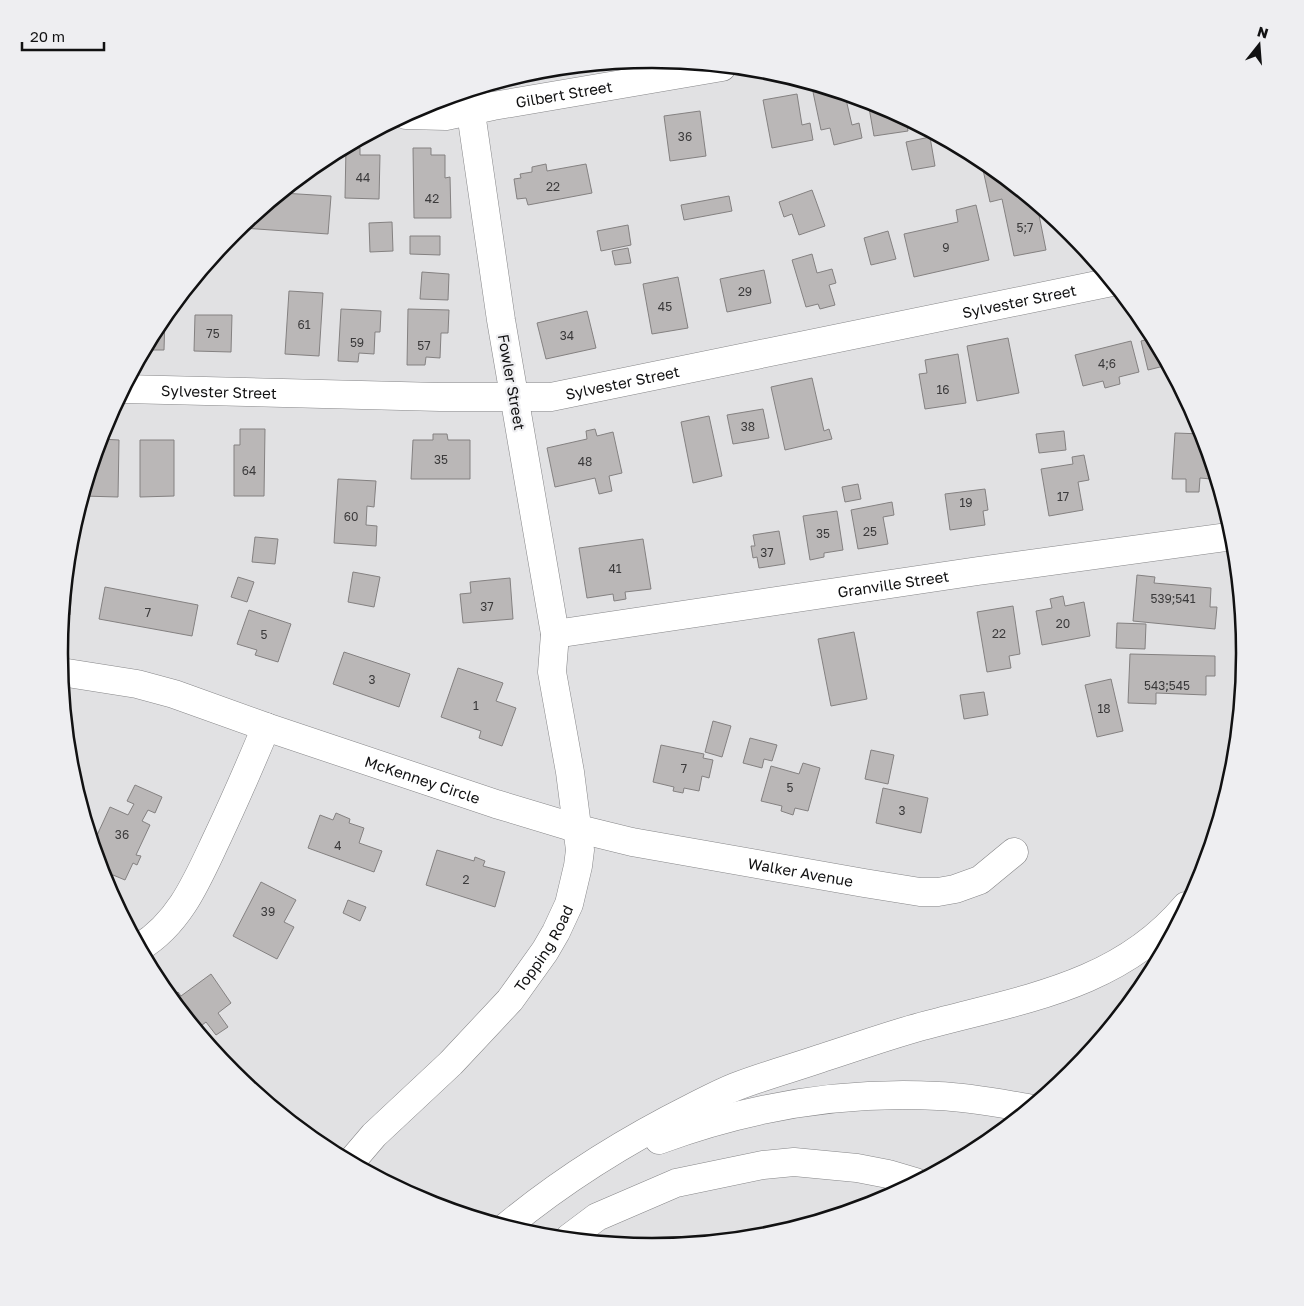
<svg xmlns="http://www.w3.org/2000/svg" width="1304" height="1306" font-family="'Golos Text',sans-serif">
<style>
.building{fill:#bab7b7;stroke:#848181}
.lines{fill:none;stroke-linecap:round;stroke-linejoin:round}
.minor-casing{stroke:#868688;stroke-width:29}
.motorway-casing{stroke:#868688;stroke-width:29}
.minor{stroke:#fff;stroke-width:28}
.motorway{stroke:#fff;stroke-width:28}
.labels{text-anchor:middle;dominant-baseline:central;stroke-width:4.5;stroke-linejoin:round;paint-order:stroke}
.number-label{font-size:12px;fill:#3b3a3b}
.street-label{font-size:15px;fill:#111112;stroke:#eeeef1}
.rim{fill:none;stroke:#111112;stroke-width:2.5}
</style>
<rect width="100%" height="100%" fill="#e1e1e3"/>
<g class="building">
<path d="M827 89 845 95 852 125 859 123 862 138 834 145 830 128 821 130 813 92Z"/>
<path d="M797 94 802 125 810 123 813 140 772 148 763 100Z"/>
<path d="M868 102 879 105 906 119 908 131 874 136Z"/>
<path d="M700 111 706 156 670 161 664 116Z"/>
<path d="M930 137 935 166 912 170 906 142Z"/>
<path d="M346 147 360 148V155H380L379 199 345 198Z"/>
<path d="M413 148H431V155H445V178L450 177 451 218H414Z"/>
<path d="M546 164 547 171 586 164 592 193 528 205 526 198 517 199 514 179 521 178 520 174 532 172V167Z"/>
<path d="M986 164 1037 205 1046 250 1014 256 1002 199 990 202 982 165Z"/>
<path d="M812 190 825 226 799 235 792 214 784 217 779 202Z"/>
<path d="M282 193 331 196 328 234 243 228 244 224Z"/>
<path d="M729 196 732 211 684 220 681 205Z"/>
<path d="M976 205 989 260 914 277 904 234 958 222 956 210Z"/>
<path d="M392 222 393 251 370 252 369 223Z"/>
<path d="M628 225 631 245 601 251 597 231Z"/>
<path d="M888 231 896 259 871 265 864 238Z"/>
<path d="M410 236H440V255L410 254Z"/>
<path d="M628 248 631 263 615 265 612 251Z"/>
<path d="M812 254 817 273 832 269 836 283 829 285 835 305 820 309 818 304 806 307 792 260Z"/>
<path d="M764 270 771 303 727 312 720 279Z"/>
<path d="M422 272 449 274 448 300 420 299Z"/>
<path d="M678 277 688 328 652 334 643 284Z"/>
<path d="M289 291 323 293 319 356 285 354Z"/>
<path d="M341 309 381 311 380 332H375L374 354 359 353 358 362 338 361Z"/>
<path d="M408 309 449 310 448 333H441L440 358 426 357 425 365H407Z"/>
<path d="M587 311 596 348 546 359 537 323Z"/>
<path d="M195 315H232L231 352 194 351Z"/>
<path d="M165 316 164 350H145L159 323Z"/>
<path d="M1008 338 1019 393 977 401 967 346Z"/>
<path d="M1153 338 1168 365 1148 370 1141 341Z"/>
<path d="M1131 341 1139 372 1119 377 1120 384 1105 388 1103 381 1083 386 1075 355Z"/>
<path d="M958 354 966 403 925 409 919 374 927 373 925 360Z"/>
<path d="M812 378 824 431 829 429 832 439 785 450 771 387Z"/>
<path d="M763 409 769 438 733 444 727 415Z"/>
<path d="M709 416 722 476 693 483 681 422Z"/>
<path d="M240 429H265L264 496H234V445H240Z"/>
<path d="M595 429 597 436 613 432 622 473 609 476 612 491 599 494 595 478 555 487 547 448 587 439 586 431Z"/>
<path d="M1064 431 1066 450 1039 453 1036 434Z"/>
<path d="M1175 433 1203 434 1211 463V479L1200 478 1199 492H1186V479H1172Z"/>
<path d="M433 434H447L448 440H470V479H411L413 440H433Z"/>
<path d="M100 439 119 440 118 497 83 496Z"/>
<path d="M140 440H174V496L140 497Z"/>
<path d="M1084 455 1089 480 1078 482 1083 510 1049 516 1041 469 1073 464 1072 457Z"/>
<path d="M338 479 376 481 374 507 367 506 366 525 377 526 376 546 334 543Z"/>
<path d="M858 484 861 499 845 502 842 487Z"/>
<path d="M985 489 988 510 983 511 985 525 950 530 945 494Z"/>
<path d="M892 502 894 515 883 517 888 544 858 549 851 510Z"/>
<path d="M837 511 843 550 824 553V557L810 560 803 516Z"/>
<path d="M779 531 785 564 759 568 757 557 753 558 751 546H755L753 535Z"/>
<path d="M255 537 278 539 275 564 252 562Z"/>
<path d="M643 539 651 589 625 592 626 599 614 601 613 594 587 598 579 548Z"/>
<path d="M353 572 380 577 374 607 348 602Z"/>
<path d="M1137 575 1155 577 1154 583 1211 588 1210 607H1217L1215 629 1133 621Z"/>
<path d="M238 577 254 582 247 602 231 597Z"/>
<path d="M510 578 513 619 463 623 460 594 471 593 470 582Z"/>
<path d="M66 581 72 582 70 615 63 614Z"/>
<path d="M105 587 198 605 192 636 99 619Z"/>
<path d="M1063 596 1065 606 1084 602 1090 636 1042 645 1036 611 1052 608 1050 599Z"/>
<path d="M1013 606 1020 654 1009 656 1011 668 987 672 977 612Z"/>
<path d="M249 610 291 624 278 662 255 655 257 650 237 644Z"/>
<path d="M1117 623 1146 624 1145 649 1116 648Z"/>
<path d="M854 632 867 699 831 706 818 639Z"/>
<path d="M344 652 410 674 399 707 333 684Z"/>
<path d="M1130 654 1215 656V676H1206V695L1156 693V704L1128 703Z"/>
<path d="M458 668 503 683 496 701 516 708 502 746 479 738 481 731 441 717Z"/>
<path d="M1111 679 1123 731 1097 737 1085 685Z"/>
<path d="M984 692 988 715 964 719 960 695Z"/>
<path d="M713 721 731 726 722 757 705 752Z"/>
<path d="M750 738 777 745 772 761 764 759 762 768 743 763Z"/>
<path d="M661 745 704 754 703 758 713 760 709 778 702 776 699 791 684 788 683 793 673 791 674 787 653 782Z"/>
<path d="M871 750 894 755 888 784 865 779Z"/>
<path d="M803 763 820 768 808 811 795 808 793 815 781 811 782 806 761 801 771 766 799 774Z"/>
<path d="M135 785 162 797 155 813 148 810 142 821 150 825 136 855 141 856 137 865 133 863 125 880 113 875 108 887 104 880 93 844 110 807 128 815 134 804 127 801Z"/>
<path d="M883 788 928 798 921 833 876 823Z"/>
<path d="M336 813 350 819 349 823 364 828 359 843 382 851 374 872 308 848 320 815 333 820Z"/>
<path d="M437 850 474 861 475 857 485 861 483 866 505 872 495 907 426 885Z"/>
<path d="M261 882 296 900 284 922 294 927 277 959 233 936Z"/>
<path d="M348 900 366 907 360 921 343 913Z"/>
<path d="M211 974 231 1003 218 1013 228 1027 216 1035 206 1022 197 1029 171 997 178 992 181 996Z"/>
</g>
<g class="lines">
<defs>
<g id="minor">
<path id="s1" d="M406 115 446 116 493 106 722 67"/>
<path id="s2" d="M124 389 440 397H551L1112 282"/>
<path id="s3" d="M555 634 978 571 1234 536"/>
<path d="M61 672 137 684 174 694 266 727C251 763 235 800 218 836 198 878 181 922 140 947"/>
<path id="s4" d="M266 727 496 804 579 829 632 842 864 883 920 892H938L955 889 980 880 1014 852"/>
<path id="s5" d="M351 1162 374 1135 451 1063 510 1000 545 951 556 932 569 904 578 866 580 850 570 772 552 672 555 634 501 320 468 92"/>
</g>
<g id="motorway">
<path d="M659 1140C748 1107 842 1091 938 1096 968 1097 998 1103 1028 1108"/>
<path d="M507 1226C564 1179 627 1140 693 1107 707 1100 720 1093 735 1087 763 1076 793 1068 822 1058 857 1047 892 1034 927 1025 1023 999 1119 986 1186 906"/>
<path d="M569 1238 597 1217 676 1183 763 1165 794 1162 857 1168 888 1174 915 1182"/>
</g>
</defs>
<use href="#minor" class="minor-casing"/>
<use href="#motorway" class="motorway-casing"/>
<use href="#minor" class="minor"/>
<use href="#motorway" class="motorway"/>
</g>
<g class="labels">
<g class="number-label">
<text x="685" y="136">36</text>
<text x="363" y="177">44</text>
<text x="553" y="186">22</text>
<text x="432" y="198">42</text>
<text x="1025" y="227">5;7</text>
<text x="946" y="247">9</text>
<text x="745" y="291">29</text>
<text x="665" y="306">45</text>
<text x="304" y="324">61</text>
<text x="213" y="333">75</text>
<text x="567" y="335">34</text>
<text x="357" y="342">59</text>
<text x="424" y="345">57</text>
<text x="1107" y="363">4;6</text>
<text x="943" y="389">16</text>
<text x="748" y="426">38</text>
<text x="441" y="459">35</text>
<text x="585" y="461">48</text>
<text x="249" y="470">64</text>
<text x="1063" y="496">17</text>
<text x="966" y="502">19</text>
<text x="351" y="516">60</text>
<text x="870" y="531">25</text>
<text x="823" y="533">35</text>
<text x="767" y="552">37</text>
<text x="615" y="568">41</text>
<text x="1173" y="598">539;541</text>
<text x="487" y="606">37</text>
<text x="148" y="612">7</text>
<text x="1063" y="623">20</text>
<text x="999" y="633">22</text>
<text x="264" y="634">5</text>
<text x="372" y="679">3</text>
<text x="1167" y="685">543;545</text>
<text x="476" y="705">1</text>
<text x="1104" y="708">18</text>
<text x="684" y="768">7</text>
<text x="790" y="787">5</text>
<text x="902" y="810">3</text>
<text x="122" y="834">36</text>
<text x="338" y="845">4</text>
<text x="466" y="879">2</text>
<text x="268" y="911">39</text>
</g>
<g class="street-label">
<text stroke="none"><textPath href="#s1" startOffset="160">Gilbert Street</textPath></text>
<text stroke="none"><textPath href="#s2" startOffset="905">Sylvester Street</textPath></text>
<text transform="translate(512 382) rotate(80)">Fowler Street</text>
<text stroke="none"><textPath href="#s2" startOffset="500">Sylvester Street</textPath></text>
<text stroke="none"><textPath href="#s2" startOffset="95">Sylvester Street</textPath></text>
<text stroke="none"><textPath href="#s3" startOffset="342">Granville Street</textPath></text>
<text stroke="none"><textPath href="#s4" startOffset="165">McKenney Circle</textPath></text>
<text stroke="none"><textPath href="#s4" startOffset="555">Walker Avenue</textPath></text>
<text stroke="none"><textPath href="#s5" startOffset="289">Topping Road</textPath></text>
</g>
</g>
<path d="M0 0H1304V1306H0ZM652 68H652A584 584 0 0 1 1236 652V654A584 584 0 0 1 652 1238H652A584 584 0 0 1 68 654V652A584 584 0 0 1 652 68Z" fill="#eeeef1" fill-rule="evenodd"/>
<path class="rim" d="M652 68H652A584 584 0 0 1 1236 652V654A584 584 0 0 1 652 1238H652A584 584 0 0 1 68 654V652A584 584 0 0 1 652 68Z"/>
<g transform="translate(1259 45) rotate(17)" stroke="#eeeef1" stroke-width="4" paint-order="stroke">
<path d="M0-4L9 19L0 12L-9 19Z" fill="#111112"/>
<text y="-8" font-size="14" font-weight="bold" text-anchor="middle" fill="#111112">N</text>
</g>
<path d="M22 42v8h82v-8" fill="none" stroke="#111112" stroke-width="2.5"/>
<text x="30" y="42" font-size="15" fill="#111112" stroke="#eeeef1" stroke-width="4" paint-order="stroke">20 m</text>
</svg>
